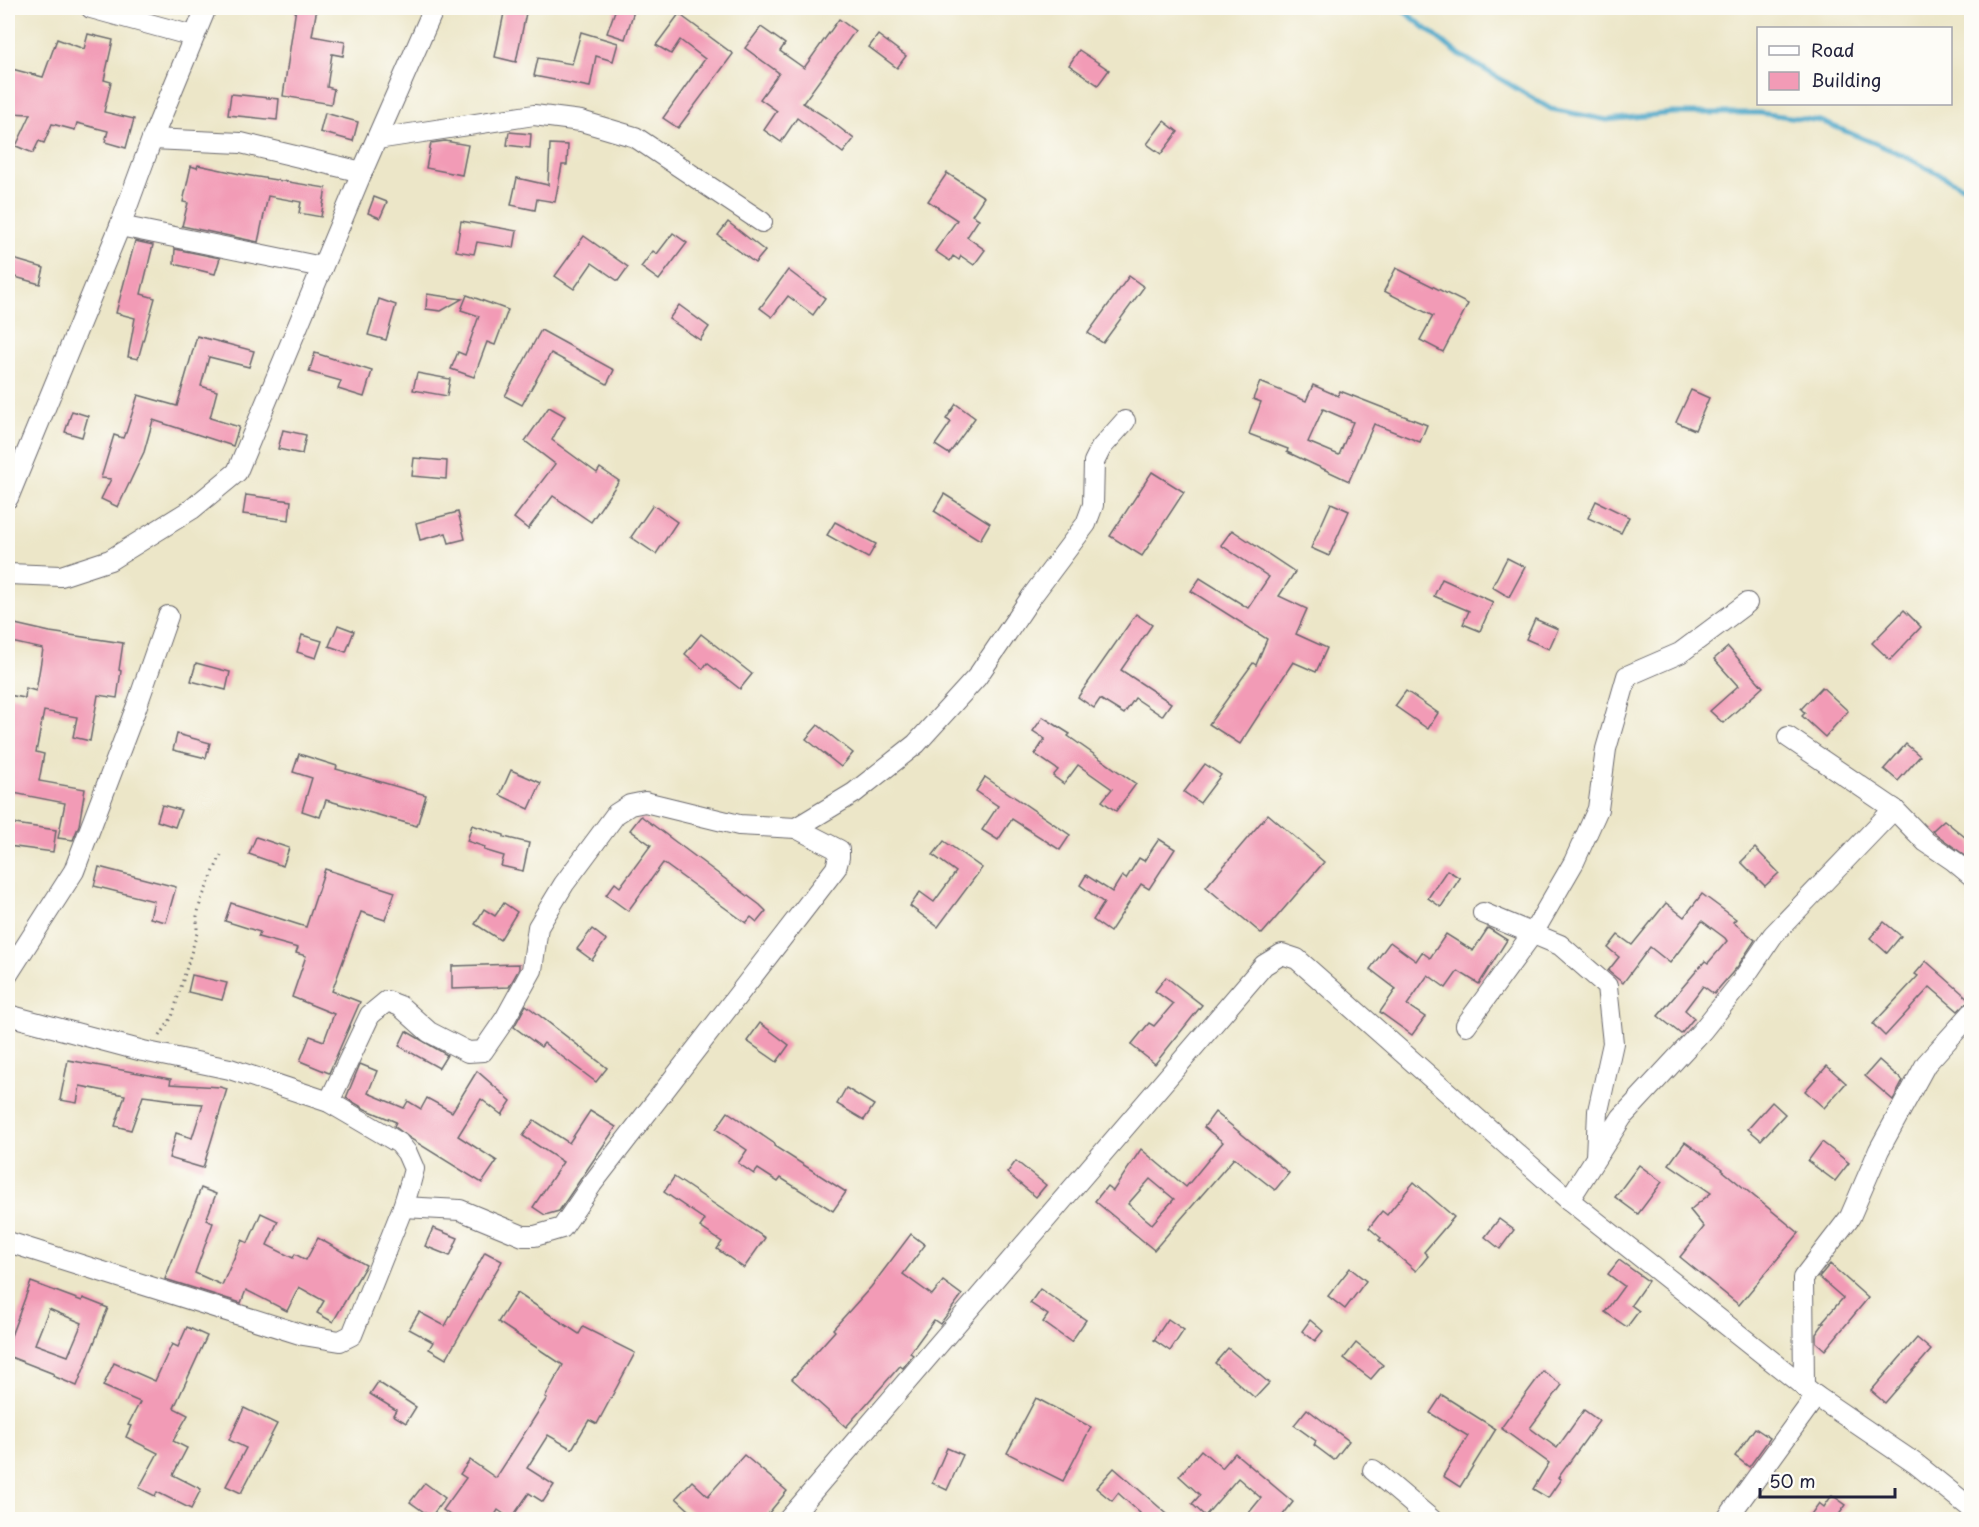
<svg xmlns="http://www.w3.org/2000/svg" width="1979" height="1527" font-family="'Playpen Sans',sans-serif">
<style>
.lines{fill:none;stroke-linecap:round;stroke-linejoin:round}
.stream{stroke:#49a6c8;stroke-width:5}
.building{fill:#f29bb6;fill-rule:evenodd}
.minor-casing{stroke:#69676c;stroke-width:22}
.path{stroke:#69676c;stroke-width:3;stroke-dasharray:1.5 4.5;stroke-linecap:butt}
.minor{stroke:#fff;stroke-width:20}
</style>
<rect width="100%" height="100%" fill="#fdfcf7"/>
<filter id="ink" filterUnits="userSpaceOnUse"><feTurbulence type="fractalNoise" baseFrequency=".0167" numOctaves="2"/><feDisplacementMap in="SourceGraphic" scale="12" xChannelSelector="R" yChannelSelector="G"/><feConvolveMatrix kernelMatrix="1 2 1 2 8 2 1 2 1" color-interpolation-filters="sRGB"/></filter>
<filter id="wash" filterUnits="userSpaceOnUse"><feTurbulence type="fractalNoise" baseFrequency=".008" numOctaves="4" result="noise"/><feDisplacementMap in="SourceGraphic" scale="24" xChannelSelector="R" yChannelSelector="G"/><feGaussianBlur stdDeviation="1.35" result="paint"/><feColorMatrix in="noise" values="0 0 0 0 0 0 0 0 0 0 0 0 0 0 0 0 0 1.4 0 .05"/><feComposite in="paint" operator="in"/></filter>
<g filter="url(#wash)">
<rect width="100%" height="100%" fill="#ece6c8"/>
<g class="lines">
<path class="stream" d="M1400 8 1457 53 1551 109 1607 120 1672 113H1759L1821 121 1898 153 1972 191"/>
</g>
<g id="blocks">
<g class="building">
<path d="M296 8H317L312 36 345 42 343 56 332 54 327 87 334 89 331 104 283 96Z"/>
<path d="M505 8H527L516 62 495 57Z"/>
<path d="M616 8H635L625 39 607 33Z"/>
<path d="M679 14 733 54 678 128 663 118 705 59 680 40 671 54 656 45Z"/>
<path d="M839 19 855 31 803 103 827 118 854 139 843 153 797 118 781 142 764 130 777 111 760 99 779 73 745 48 761 27 785 44 780 51 804 68Z"/>
<path d="M581 32 618 43 613 61 596 56 590 87 534 76 538 58 572 64Z"/>
<path d="M88 34 113 40 104 80 111 82 104 112 134 119 126 148 105 142 108 131 77 123 75 130 52 124 44 143 39 141 33 153 16 146 31 114 8 113V68L43 77 57 39 84 49Z"/>
<path d="M878 35 906 56 897 68 869 47Z"/>
<path d="M1079 50 1109 70 1098 85 1069 65Z"/>
<path d="M231 94 279 99 277 120 228 115Z"/>
<path d="M325 113 358 122 353 141 320 132Z"/>
<path d="M1164 121 1178 132 1161 154 1147 144Z"/>
<path d="M509 132 531 134 530 148 507 145Z"/>
<path d="M445 141 468 145 462 175 426 168 431 143Z"/>
<path d="M550 144 568 145 567 165H562L555 202 537 199 535 210 511 205 517 178 548 185Z"/>
<path d="M198 165 245 175 326 188 321 217 299 213 301 202 268 196 258 242 182 226 188 203 183 202 191 166 197 168Z"/>
<path d="M947 173 984 197 972 215 979 219 967 237 985 250 974 265 961 256 959 260 953 256 950 261 935 251 957 220 928 201Z"/>
<path d="M374 197 387 202 380 218 368 213Z"/>
<path d="M461 221 517 231 514 248 477 242 474 254 456 251Z"/>
<path d="M728 222 765 251 755 263 718 235Z"/>
<path d="M673 233 687 243 659 280 641 267 653 251 657 254Z"/>
<path d="M584 236 628 267 618 281 592 263 574 289 555 276Z"/>
<path d="M135 241 153 245 141 294 155 298 138 359 128 357 135 318 116 313Z"/>
<path d="M175 249 220 258 215 274 174 264Z"/>
<path d="M10 258 44 268 40 284 8 275Z"/>
<path d="M1396 268 1468 304 1443 352 1420 340 1433 316 1384 291Z"/>
<path d="M788 270 825 298 813 315 788 296 772 317 760 308Z"/>
<path d="M1129 276 1144 287 1103 343 1088 333Z"/>
<path d="M427 294 462 299 441 311 426 309Z"/>
<path d="M467 295 508 310 495 345 487 342 474 377 451 369 458 352 465 355 479 316 461 310Z"/>
<path d="M379 299 396 305 386 340 368 335Z"/>
<path d="M679 305 709 327 700 340 669 319Z"/>
<path d="M541 330 614 370 607 384 551 353 522 405 505 396Z"/>
<path d="M197 336 254 351 249 367 209 357 201 386 217 391 210 418 239 427 233 446 153 420 144 452 118 507 101 499 111 479 101 478 114 435 123 438 125 433H126L138 395 177 406Z"/>
<path d="M315 353 372 371 364 397 338 389 341 381 309 372Z"/>
<path d="M417 373 450 379 447 396 413 390Z"/>
<path d="M1260 382 1306 401 1313 385 1338 396 1340 391 1427 425 1420 442 1374 424 1349 481 1287 452 1288 449 1249 434 1261 402 1253 399ZM1323 409 1353 422 1339 455 1308 442Z"/>
<path d="M1691 390 1709 398 1695 430 1676 422Z"/>
<path d="M956 404 975 418 949 454 935 445 951 422 946 419Z"/>
<path d="M549 407 565 416 552 440 597 473 600 468 619 481 591 522 553 496 528 529 514 518 555 464 525 441Z"/>
<path d="M72 411 88 416 82 437 65 432Z"/>
<path d="M283 430 306 435 302 454 278 449Z"/>
<path d="M414 458 447 461 446 479 412 476Z"/>
<path d="M1152 472 1184 492 1142 556 1110 536Z"/>
<path d="M944 494 990 523 980 540 934 511Z"/>
<path d="M246 495 291 501 289 520 243 514Z"/>
<path d="M1596 501 1629 517 1621 533 1588 518Z"/>
<path d="M1331 503 1349 511 1329 556 1311 548Z"/>
<path d="M653 505 677 522 656 554 631 537Z"/>
<path d="M458 512 465 539 449 543 446 533 420 540 416 523Z"/>
<path d="M835 522 876 544 868 558 827 535Z"/>
<path d="M1232 530 1295 572 1279 596 1307 609 1296 634 1327 648 1316 672 1293 662 1240 744 1209 724 1253 663 1256 665 1267 639 1191 591 1200 578 1248 608 1269 577 1221 545Z"/>
<path d="M1507 558 1525 567 1509 597 1492 587Z"/>
<path d="M1442 579 1493 602 1480 631 1463 624 1469 611 1434 596Z"/>
<path d="M1904 610 1921 627 1890 660 1872 643Z"/>
<path d="M1136 614 1152 625 1121 670 1171 703 1162 716 1135 698 1124 714 1100 699 1094 708 1078 697Z"/>
<path d="M1535 619 1558 629 1549 649 1526 639Z"/>
<path d="M15 624 50 632 123 643 119 670 121 671 117 698 98 695 90 741 73 737 77 717 44 711 36 752 44 754 39 781 85 789 79 825 73 840 58 838 65 803 8 792V695L25 698 26 688 36 691 43 649 11 642Z"/>
<path d="M338 625 354 631 346 652 329 646Z"/>
<path d="M701 634 752 674 740 689 707 663 703 669 685 654Z"/>
<path d="M302 635 322 641 316 658 297 652Z"/>
<path d="M1728 647 1763 687 1723 723 1710 711 1738 686 1714 659Z"/>
<path d="M196 663 230 672 226 690 191 681Z"/>
<path d="M1822 687 1848 711 1825 737 1802 716 1805 713 1801 709Z"/>
<path d="M1406 691 1438 713 1428 729 1395 706Z"/>
<path d="M1043 717 1070 734 1068 736 1136 784 1116 811 1102 801 1112 789 1078 765 1064 784 1053 776 1058 770 1035 754 1045 739 1033 731Z"/>
<path d="M818 725 853 753 841 767 806 739Z"/>
<path d="M177 734 210 743 206 758 173 750Z"/>
<path d="M1906 744 1920 756 1898 781 1884 769Z"/>
<path d="M299 754 337 766 336 769 426 795 417 826 326 800 320 817 302 811 312 778 293 772Z"/>
<path d="M1205 764 1221 775 1200 803 1184 792Z"/>
<path d="M511 770 541 783 529 809 500 795Z"/>
<path d="M985 777 1070 835 1060 850 1012 819 998 840 982 830 998 806 976 791Z"/>
<path d="M162 805 181 810 175 827 157 821Z"/>
<path d="M1268 814 1324 862 1262 934 1206 887Z"/>
<path d="M641 816 760 905 766 911 757 922 751 917 746 923 663 863 628 911 606 895 615 883 620 887 651 845 630 830Z"/>
<path d="M1944 820 1971 842V860L1932 831Z"/>
<path d="M8 823 56 830 53 852 8 846Z"/>
<path d="M472 825 504 835V837L529 843 523 871 501 866 504 856 484 850 485 847 467 841Z"/>
<path d="M256 837 289 848 283 866 249 854Z"/>
<path d="M1159 839 1175 849 1149 889 1141 884 1110 932 1093 920 1104 903 1080 885 1086 875 1112 892 1122 876 1126 879 1139 858 1144 861Z"/>
<path d="M944 841 982 868 938 927 910 906 920 892 934 902 956 872 933 855Z"/>
<path d="M1755 848 1779 873 1765 886 1741 862Z"/>
<path d="M99 867 176 887 166 922 150 918 154 901 94 886Z"/>
<path d="M325 869 395 892 385 920 361 912 332 991 360 1002 329 1073 300 1061 310 1036 324 1041 334 1014 292 997 306 956 296 953 298 948 258 937 260 932 225 921 231 903 306 927Z"/>
<path d="M1447 870 1460 878 1441 907 1428 898Z"/>
<path d="M1702 894 1736 919 1733 922 1755 940 1738 966 1714 994 1703 986 1685 1010 1694 1018 1681 1034 1658 1016 1705 961 1708 963 1727 941 1725 938 1702 921 1670 963 1650 947 1623 983 1608 971 1619 957 1608 948 1618 935 1632 945 1666 903 1684 917Z"/>
<path d="M504 903 517 912 500 940 475 924 484 909 495 916Z"/>
<path d="M1884 922 1901 936 1887 953 1870 938Z"/>
<path d="M1488 928 1507 940 1479 984 1458 971 1446 988 1428 975 1407 1005 1425 1017 1412 1035 1380 1012 1396 989 1370 969 1390 942 1416 961 1422 952 1430 958 1446 934 1473 951Z"/>
<path d="M592 929 606 940 592 960 577 949Z"/>
<path d="M1926 961 1971 1001 1964 1005 1958 1011 1930 987 1885 1036 1873 1024 1918 976 1915 974Z"/>
<path d="M519 964V969L509 987 452 989V966Z"/>
<path d="M192 975 227 983 222 1000 188 992Z"/>
<path d="M1166 977 1202 1005 1155 1064 1131 1045 1149 1023 1154 1026 1173 1004 1155 991Z"/>
<path d="M526 1005 607 1068 596 1082 544 1043 541 1047 514 1027Z"/>
<path d="M760 1023 789 1045 777 1062 747 1041Z"/>
<path d="M406 1031 447 1055 439 1068 399 1046Z"/>
<path d="M68 1060 171 1079 170 1084 220 1087 227 1089 203 1168 169 1158 176 1133 192 1138 203 1104 174 1102V1100L143 1096 131 1130 115 1126 125 1095 80 1086 77 1103 60 1100Z"/>
<path d="M1879 1060 1903 1081 1893 1100 1865 1076Z"/>
<path d="M360 1064 377 1071 368 1093 404 1108 408 1101 421 1109 427 1098 452 1112 477 1071 511 1101 502 1115 481 1099 458 1136 497 1161 482 1183 411 1139 394 1126 396 1122 365 1109 346 1098Z"/>
<path d="M1827 1066 1846 1083 1824 1108 1805 1091Z"/>
<path d="M846 1088 874 1105 864 1120 837 1104Z"/>
<path d="M1772 1102 1785 1114 1761 1140 1748 1129Z"/>
<path d="M590 1111 616 1127 559 1211 545 1215 533 1207 563 1162 523 1136 534 1120 569 1143Z"/>
<path d="M728 1112 775 1144 774 1146 846 1192 833 1211 781 1178 778 1182 758 1169 754 1174 738 1163 747 1150 716 1129Z"/>
<path d="M1215 1112 1289 1173 1275 1190 1234 1158 1154 1250 1095 1201 1107 1186 1113 1191 1141 1149 1186 1187 1223 1142 1204 1127ZM1150 1179 1174 1199 1152 1224 1128 1204Z"/>
<path d="M1685 1142 1723 1169 1722 1170 1799 1233 1739 1305 1680 1257 1704 1227 1690 1210 1711 1193 1669 1164Z"/>
<path d="M1822 1142 1849 1163 1835 1181 1808 1161Z"/>
<path d="M1016 1161 1046 1185 1036 1197 1007 1173Z"/>
<path d="M1639 1165 1662 1182 1638 1214 1615 1197Z"/>
<path d="M674 1177 765 1238 744 1268 717 1249 722 1242 700 1227 705 1220 664 1192Z"/>
<path d="M1414 1182 1454 1217 1424 1252 1428 1256 1416 1271 1379 1240 1381 1238 1369 1228 1382 1211 1387 1215Z"/>
<path d="M201 1188 216 1194 206 1220 213 1223 195 1273 222 1285 242 1240 248 1243 261 1213 278 1221 267 1245 293 1258 295 1254 306 1260 318 1238 366 1265 333 1322 317 1313 324 1301 299 1287 287 1311 246 1290 241 1303 165 1279Z"/>
<path d="M1499 1219 1514 1230 1500 1249 1485 1237Z"/>
<path d="M433 1228 458 1238 450 1256 425 1246Z"/>
<path d="M911 1234 925 1245 903 1274 932 1295 943 1281 962 1295 940 1324 934 1320 910 1353 913 1355 903 1368 900 1366 846 1427 792 1379 835 1331 833 1329 871 1287Z"/>
<path d="M485 1252 502 1261 446 1359 429 1349 433 1342 409 1329 419 1312 445 1326Z"/>
<path d="M1619 1260 1648 1281 1631 1305 1639 1311 1627 1327 1605 1312 1624 1286 1608 1274Z"/>
<path d="M1830 1264 1868 1298 1825 1350 1816 1342V1334L1824 1323H1821L1843 1298 1819 1277Z"/>
<path d="M1350 1268 1366 1281 1345 1309 1328 1296Z"/>
<path d="M31 1282 82 1301 83 1298 108 1308 77 1386 53 1376 54 1374 8 1356V1344ZM49 1309 82 1323 68 1356 35 1344Z"/>
<path d="M1040 1289 1086 1320 1071 1342 1043 1322 1048 1315 1030 1303Z"/>
<path d="M517 1293 579 1334 583 1327 635 1353 597 1424 589 1420 572 1449 548 1435 527 1468 554 1485 543 1502 529 1493 511 1519 498 1510 492 1520H457L443 1510 466 1478 460 1474 470 1460 496 1478 547 1398 545 1397 563 1365 498 1322Z"/>
<path d="M1168 1319 1184 1330 1170 1351 1154 1340Z"/>
<path d="M1310 1320 1323 1331 1315 1341 1302 1331Z"/>
<path d="M187 1327 207 1336 174 1408 188 1415 173 1441 187 1448 173 1475 201 1489 191 1509 157 1492 155 1496 139 1488 158 1453 126 1437 131 1426 128 1425 140 1402 103 1386 114 1363 155 1381 172 1344 178 1347Z"/>
<path d="M1917 1338 1931 1350 1885 1403 1871 1391Z"/>
<path d="M1356 1343 1383 1365 1371 1379 1344 1358Z"/>
<path d="M1228 1348 1269 1383 1255 1398 1215 1363Z"/>
<path d="M1543 1371 1562 1385 1530 1428 1557 1448 1584 1410 1599 1421 1558 1478 1561 1479 1548 1498 1533 1489 1549 1463 1501 1428Z"/>
<path d="M378 1382 416 1407 406 1423 393 1415 396 1410 370 1394Z"/>
<path d="M1442 1395 1496 1429 1460 1487 1443 1476 1468 1436 1430 1413Z"/>
<path d="M1036 1398 1091 1427 1063 1481 1007 1453Z"/>
<path d="M244 1408 277 1424 241 1493 226 1486 246 1448 229 1440Z"/>
<path d="M1307 1409 1349 1441 1334 1460 1314 1445 1316 1441 1294 1425Z"/>
<path d="M1755 1428 1770 1438 1749 1467 1735 1456Z"/>
<path d="M947 1448 963 1455 947 1490 932 1483Z"/>
<path d="M1201 1450 1222 1468 1235 1453 1293 1502 1279 1520H1243L1261 1498 1238 1478 1205 1516 1192 1504 1200 1495 1179 1476Z"/>
<path d="M744 1455 787 1491 763 1520H700L676 1498 692 1481 708 1496Z"/>
<path d="M1114 1468 1174 1520H1134L1140 1513 1118 1493 1112 1501 1096 1488Z"/>
<path d="M425 1483 445 1498 431 1517 410 1502Z"/>
<path d="M1832 1495 1846 1505 1838 1516 1842 1520H1807L1819 1503 1824 1507Z"/>
</g>
</g>
</g>
<g filter="url(#ink)">
<use href="#blocks" fill-opacity="0" stroke="#69676c" stroke-width="1.5"/>
<g class="lines">
<defs>
<g id="minor">
<path d="M91 8 193 36"/>
<path d="M152 139 241 143 362 172"/>
<path d="M377 139 534 115 581 121 635 137 762 222"/>
<path d="M120 226 322 267"/>
<path d="M8 498 120 226 152 139 206 8"/>
<path d="M8 574 61 576 110 560 192 509 237 472 362 172 434 8"/>
<path d="M1788 737 1894 809 1926 842 1954 861 1972 876"/>
<path d="M796 828 854 793 916 744 977 677 1032 596 1086 524 1093 505 1094 462 1101 448 1125 421"/>
<path d="M1483 913 1560 945 1607 986 1613 1043 1598 1111 1596 1157"/>
<path d="M8 974 74 871 136 708 168 616"/>
<path d="M8 1015 143 1051 230 1069 329 1102 399 1143 407 1153 414 1169 410 1184 403 1207 352 1335 340 1341 303 1335 8 1242"/>
<path d="M1466 1025 1533 933 1574 862 1598 809 1606 749 1627 676 1680 653 1747 603"/>
<path d="M329 1102 370 1015 387 1001 400 1006 429 1032 468 1052 483 1051 505 1019 532 970 538 927 564 884 616 814 630 805 645 802 739 825 796 828 839 850V857L836 868 592 1184 562 1228 535 1236H523L460 1210 403 1207"/>
<path d="M1569 1200 1622 1117 1702 1031 1741 982 1773 935 1894 809"/>
<path d="M1804 1387 1803 1278 1850 1217 1879 1150 1926 1064 1972 1013"/>
<path d="M1373 1470 1432 1520"/>
<path d="M788 1520 1264 965 1282 954 1297 959 1569 1200 1816 1396 1916 1464 1972 1509"/>
<path d="M1726 1520 1816 1396"/>
</g>
</defs>
<use href="#minor" class="minor-casing"/>
<path class="path" d="M160 1036 172 1017 197 933V916L201 900 221 855"/>
<use href="#minor" class="minor"/>
</g>
</g>
<rect width="1979" height="1527" fill="none" stroke="#fdfcf7" stroke-width="30"/>
<rect x="1757" y="27" width="195" height="78" fill="#fdfcf7" stroke="#a5a5ac" stroke-width="1.5"/>
<rect x="1769" y="46" width="30" height="9" fill="#ffffff" stroke="#a5a5ac" stroke-width="1.5"/>
<text x="1811" y="57" font-size="18" fill="#22223b">Road</text>
<rect x="1769" y="72" width="30" height="18" fill="#f29bb6" stroke="#a5a5ac" stroke-width="1.5"/>
<text x="1811" y="87" font-size="18" fill="#22223b">Building</text>
<path d="M1760 1488v9h135v-9" fill="none" stroke="#22223b" stroke-width="3"/>
<text x="1769" y="1488" font-size="18" fill="#22223b" stroke="#fdfcf7" stroke-width="4.5" paint-order="stroke">50 m</text>
</svg>
